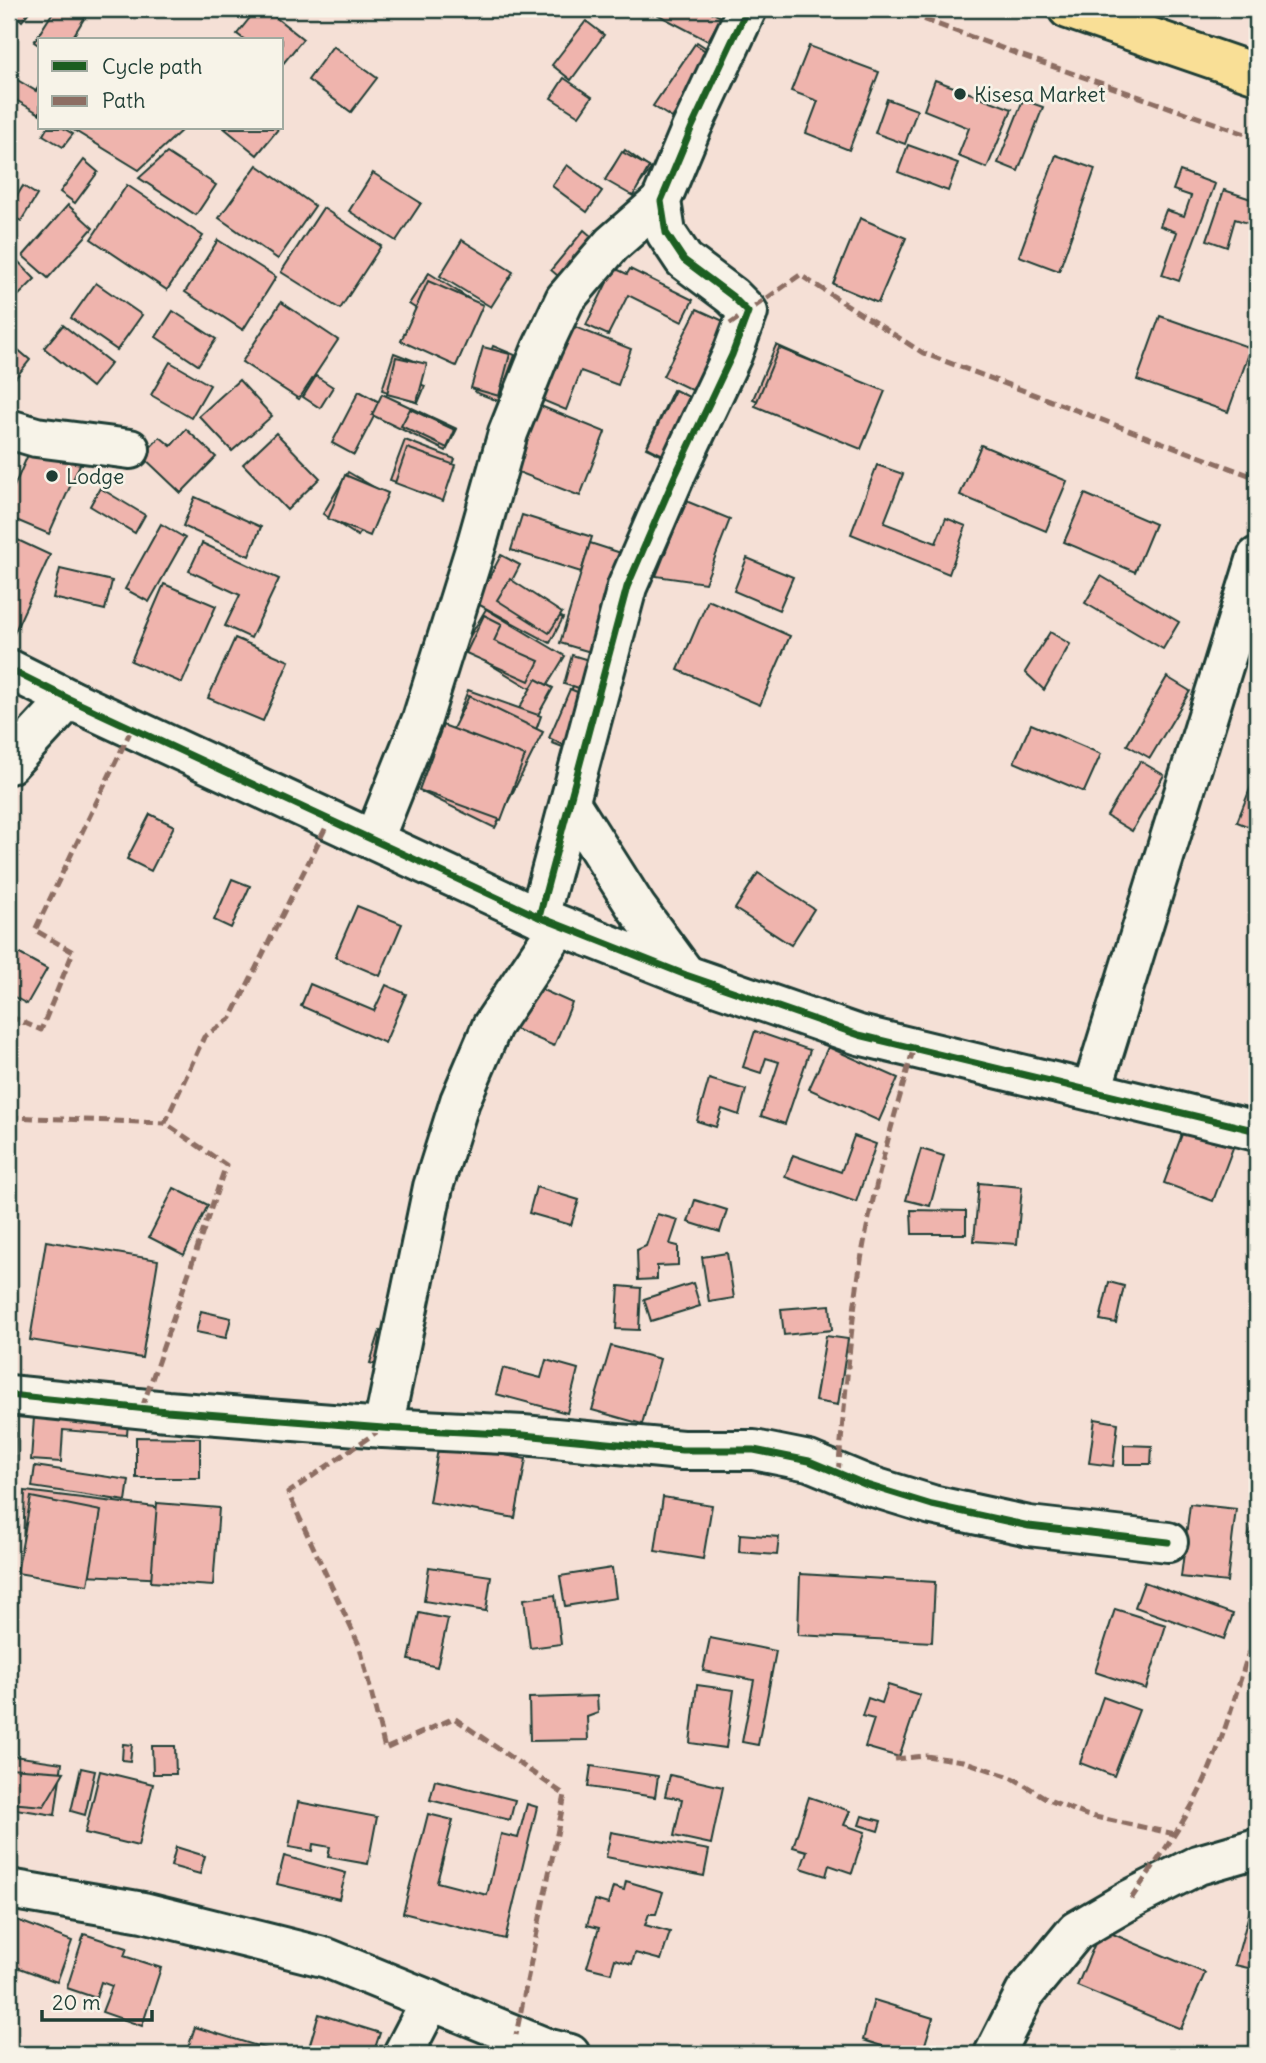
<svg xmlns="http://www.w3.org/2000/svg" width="1266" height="2063" font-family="Delius,sans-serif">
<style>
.building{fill:#efb4ad;stroke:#1f3d34;stroke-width:2}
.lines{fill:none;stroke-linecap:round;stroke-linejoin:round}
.minor-casing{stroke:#1f3d34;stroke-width:44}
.highway-casing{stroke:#1f3d34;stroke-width:44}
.minor{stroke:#f7f3e8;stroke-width:38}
.highway{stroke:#f9df96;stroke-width:38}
.quiet{stroke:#8d6e63;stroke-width:5;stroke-dasharray:10 5;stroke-linecap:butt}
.cycleway-casing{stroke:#f7f3e8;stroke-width:11}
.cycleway{stroke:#1b5e20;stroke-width:7}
.poi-dot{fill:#1f3d34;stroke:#f7f3e8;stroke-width:2.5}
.labels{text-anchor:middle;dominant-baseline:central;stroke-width:5;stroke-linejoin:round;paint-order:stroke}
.poi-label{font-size:21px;fill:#1f3d34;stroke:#f7f3e8;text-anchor:start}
</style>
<rect width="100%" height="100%" fill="#f5e0d6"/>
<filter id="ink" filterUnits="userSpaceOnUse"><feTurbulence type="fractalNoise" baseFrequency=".0143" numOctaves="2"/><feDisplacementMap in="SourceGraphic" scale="14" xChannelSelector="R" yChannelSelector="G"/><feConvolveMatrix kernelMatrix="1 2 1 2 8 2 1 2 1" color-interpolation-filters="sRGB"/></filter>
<g filter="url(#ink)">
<g class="building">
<path d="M9 9H31L22 21Z"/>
<path d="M55 9H83L88 12 71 40H40V46L34 42Z"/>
<path d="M257 9H265L303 39 282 65V40H245L237 34Z"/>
<path d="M647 9H705L721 17 708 41Z"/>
<path d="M586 21 604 35 571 80 552 65Z"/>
<path d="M697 42 720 57 679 116 657 101Z"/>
<path d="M695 44 713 56 672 118 653 106Z"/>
<path d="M333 46 377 78 351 112 308 80Z"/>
<path d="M809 46 879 72 849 150 806 133 818 101 791 91Z"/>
<path d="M9 75 36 91 40 84V114L9 96Z"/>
<path d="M564 78 592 97 579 116 551 98Z"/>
<path d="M935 80 1012 109 987 168 958 156 969 128 924 110Z"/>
<path d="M887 99 917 110 905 144 875 133Z"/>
<path d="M1023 100 1043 107 1018 171 998 163Z"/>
<path d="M47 128H63L73 134 63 147 43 135Z"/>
<path d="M73 128H184L139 170 72 129Z"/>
<path d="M224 128H279L257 155Z"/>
<path d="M908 145 958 163 948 191 898 172Z"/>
<path d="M625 150 651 169 634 192 608 174Z"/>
<path d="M622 152 649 167 633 196 605 180Z"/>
<path d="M167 153 216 185 196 215 139 178Z"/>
<path d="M1056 155 1095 169 1059 271 1019 256Z"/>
<path d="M84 160 98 172 75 203 60 192Z"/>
<path d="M257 165 315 206 278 259 219 218Z"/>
<path d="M567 165 602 191 587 212 552 186Z"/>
<path d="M1180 171 1215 184 1179 281 1162 275 1177 232 1160 226 1166 210 1184 216 1191 196 1173 190Z"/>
<path d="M373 173 421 203 396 241 349 211Z"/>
<path d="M127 185 203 236 167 290 91 239Z"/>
<path d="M23 186 37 195 21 221 9 214V209Z"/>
<path d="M1224 190 1257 201V226L1235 219 1227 247 1207 240Z"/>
<path d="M68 205 93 228 48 278 23 256Z"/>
<path d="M323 208 381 246 340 309 281 272Z"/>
<path d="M860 218 906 238 878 303 833 284Z"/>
<path d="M584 230 598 242 565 282 551 270Z"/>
<path d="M218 240 276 277 243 330 185 292Z"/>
<path d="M462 240 513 272 491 307 440 276Z"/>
<path d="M9 252 35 279 19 295 9 289Z"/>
<path d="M614 268 627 274 630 269 693 300 682 322 628 295 608 335 586 325Z"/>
<path d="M429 273 482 307 461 338 409 304Z"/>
<path d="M428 281 483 305 456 366 401 341Z"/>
<path d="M96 283 142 315 117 350 71 318Z"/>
<path d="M281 302 338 340 299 399 242 362Z"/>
<path d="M697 309 730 324 696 392 663 376Z"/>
<path d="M173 311 216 339 198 365 156 337Z"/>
<path d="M1160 316 1251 348 1228 412 1137 380Z"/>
<path d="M63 325 111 363 92 387 44 348Z"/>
<path d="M564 325 573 329 575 327 631 349 618 385 581 371 566 410 542 400Z"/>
<path d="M9 342 30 360 9 386Z"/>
<path d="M776 345 882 392 860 445 753 399Z"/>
<path d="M493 346 515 355 498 401 475 392Z"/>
<path d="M483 347 510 354 499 396 471 388Z"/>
<path d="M779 348 885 391 861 449 755 406Z"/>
<path d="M394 353 415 361 408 379 425 386 418 403 382 390Z"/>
<path d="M396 357 427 364 417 402 387 394Z"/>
<path d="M170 362 210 385 191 418 151 395Z"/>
<path d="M316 376 333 387 320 408 303 397Z"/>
<path d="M239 380 272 416 232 451 199 416Z"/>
<path d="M673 390 694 400 667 458 646 448Z"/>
<path d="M675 390 699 402 671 459 647 447Z"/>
<path d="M359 391 381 403 354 455 332 443Z"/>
<path d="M382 394 457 429 446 451 372 415Z"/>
<path d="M538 405 605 432 580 496 513 470Z"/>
<path d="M410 409 455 430 447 448 401 426Z"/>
<path d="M186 429 216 457 181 493 142 456 160 437 171 446Z"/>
<path d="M276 433 320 478 287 510 243 464Z"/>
<path d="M405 440 455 459 440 498 390 480Z"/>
<path d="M34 441 81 462 49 534 9 517V498Z"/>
<path d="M981 445 1067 481 1046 531 960 495Z"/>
<path d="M407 448 455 465 443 501 395 483Z"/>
<path d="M877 465 903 474 884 523 936 543 946 518 966 526 949 574 851 534Z"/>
<path d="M348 472 384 493 358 536 323 514Z"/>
<path d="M345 475 388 493 370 536 328 519Z"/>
<path d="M100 488 145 515 135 533 90 506Z"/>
<path d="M1085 494 1155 524 1135 572 1064 542Z"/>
<path d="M195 497 261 527 249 556 183 526Z"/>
<path d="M686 501 730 519 705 583 656 576Z"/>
<path d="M522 515 592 537 581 572 511 550Z"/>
<path d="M161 524 185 538 149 602 125 589Z"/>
<path d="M9 536 50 555 11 640 9 639Z"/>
<path d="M202 543 279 579 251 638 225 626 240 595 189 571Z"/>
<path d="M590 543 624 554 594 653 560 643Z"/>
<path d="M501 555 520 565 508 588 563 618 550 643 476 603Z"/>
<path d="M747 558 793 577 779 610 734 591Z"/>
<path d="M60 569 112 581 105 610 53 598Z"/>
<path d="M1101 576 1179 622 1163 649 1085 603Z"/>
<path d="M510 579 562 613 549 633 497 600Z"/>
<path d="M164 584 216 606 182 683 131 661Z"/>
<path d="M708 600 790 636 760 705 678 670Z"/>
<path d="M486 609 565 656 541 695 463 648Z"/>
<path d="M484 615 502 624 494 641 539 661 529 681 466 653Z"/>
<path d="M1050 632 1070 644 1044 690 1025 672Z"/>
<path d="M235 638 289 661 263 721 208 698Z"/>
<path d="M572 655 595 662 587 691 564 684Z"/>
<path d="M1167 677 1190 691 1150 758 1127 745Z"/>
<path d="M536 679 553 688 534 722 517 712Z"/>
<path d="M573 686 595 694 573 751 552 743Z"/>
<path d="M570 689 594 699 572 749 549 738Z"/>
<path d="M468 690 541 716 530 746 457 719Z"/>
<path d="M469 696 543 732 495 828 422 792Z"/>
<path d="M1031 724 1101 754 1084 792 1014 762Z"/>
<path d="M443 725 525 756 501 820 419 790Z"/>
<path d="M1140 761 1164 775 1132 831 1107 816Z"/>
<path d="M1257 771V830L1237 822Z"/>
<path d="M150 814 174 826 151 871 127 859Z"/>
<path d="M758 873 814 909 791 945 735 909Z"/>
<path d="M232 879 250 886 231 928 214 920Z"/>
<path d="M357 906 402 924 380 976 335 957Z"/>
<path d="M9 948 47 969 27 1004 9 994Z"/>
<path d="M527 983 572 1003 554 1046 508 1026Z"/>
<path d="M310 984 374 1011 386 985 406 994 385 1043 301 1006Z"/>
<path d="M755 1031 810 1050 785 1124 761 1116 779 1062 766 1058 761 1073 743 1067Z"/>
<path d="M828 1047 898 1078 879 1121 809 1089Z"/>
<path d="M709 1079 746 1090 739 1115 722 1109 716 1127 697 1121Z"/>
<path d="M1188 1118 1237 1137 1213 1201 1164 1183Z"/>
<path d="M854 1136 876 1144 856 1202 785 1177 793 1155 841 1172Z"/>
<path d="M921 1149 944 1156 930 1206 906 1200Z"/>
<path d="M979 1183 1022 1187 1017 1244 974 1241Z"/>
<path d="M536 1187 579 1200 571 1225 529 1213Z"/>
<path d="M174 1188 208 1205 184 1255 149 1237Z"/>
<path d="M695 1200 727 1210 720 1232 688 1222Z"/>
<path d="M911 1210 966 1211V1234H912Z"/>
<path d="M657 1214 678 1220 670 1244 678 1246V1265L657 1266V1279L638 1280 637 1250 646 1246Z"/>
<path d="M46 1241 158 1260 142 1358 30 1340Z"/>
<path d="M727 1253 734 1298 709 1302 702 1257Z"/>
<path d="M1109 1282 1124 1286 1116 1323 1100 1320Z"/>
<path d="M693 1283 700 1306 651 1321 644 1299Z"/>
<path d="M619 1286 641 1288 639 1330 616 1329Z"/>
<path d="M830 1305 832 1330 784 1335 781 1309Z"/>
<path d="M201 1311 231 1318 226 1338 196 1332Z"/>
<path d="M380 1331 396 1336 387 1368 370 1363Z"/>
<path d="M826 1336 848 1339 838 1405 815 1401Z"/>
<path d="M611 1346 660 1359 642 1424 592 1410Z"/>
<path d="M546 1360 578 1369 567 1413 496 1394 503 1368 541 1378Z"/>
<path d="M35 1403 129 1409 127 1435 63 1430 61 1462 31 1460Z"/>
<path d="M1095 1419 1118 1423 1113 1466 1089 1463Z"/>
<path d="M9 1432 14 1433 10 1506H9Z"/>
<path d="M9 1433H16L15 1505 9 1504Z"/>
<path d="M136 1437 200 1438V1478H136Z"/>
<path d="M439 1443 526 1459 515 1518 429 1502Z"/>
<path d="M1124 1445 1152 1446 1151 1464H1124Z"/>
<path d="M35 1466 129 1480 126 1501 32 1487Z"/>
<path d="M25 1491 212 1514 209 1581 22 1572Z"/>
<path d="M31 1497 101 1511 88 1585 17 1573Z"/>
<path d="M663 1497 712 1505 703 1559 655 1551Z"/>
<path d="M157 1503 219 1508 213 1586 151 1582Z"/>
<path d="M1190 1504 1236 1509 1227 1582 1181 1577Z"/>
<path d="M1257 1514V1542L1248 1538Z"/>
<path d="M740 1534 779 1537 777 1555 739 1552Z"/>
<path d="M429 1567 491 1576 486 1611 424 1601Z"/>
<path d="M612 1568 616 1598 565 1606 560 1576Z"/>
<path d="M800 1574 935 1582 932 1642 798 1635Z"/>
<path d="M1144 1582 1233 1614 1224 1639 1135 1607Z"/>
<path d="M555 1595 561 1644 530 1648 524 1599Z"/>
<path d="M1115 1609 1166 1625 1146 1689 1095 1672Z"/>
<path d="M419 1613 448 1619 437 1667 409 1660Z"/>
<path d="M710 1638 776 1651 758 1745 742 1742 754 1680 703 1671Z"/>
<path d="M697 1685 734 1690 726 1748 690 1743Z"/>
<path d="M888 1685 920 1695 899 1757 865 1747 874 1719 862 1716 868 1698 882 1703Z"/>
<path d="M597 1696 598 1713 587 1717 588 1740 530 1741 529 1698Z"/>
<path d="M1103 1697 1139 1710 1114 1776 1080 1763Z"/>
<path d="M123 1744 132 1745 130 1761 122 1760Z"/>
<path d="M152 1746H175L176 1774H153Z"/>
<path d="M14 1756 62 1763 55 1815 9 1808Z"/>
<path d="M591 1766 658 1776 655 1797 588 1787Z"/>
<path d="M9 1768 64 1772 44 1806 9 1803Z"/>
<path d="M81 1768 95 1771 85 1815 71 1811Z"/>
<path d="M100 1771 153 1784 138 1846 85 1833Z"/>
<path d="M670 1775 723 1787 711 1844 674 1836 682 1799 665 1796Z"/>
<path d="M435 1780 515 1800 510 1820 430 1800Z"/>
<path d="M809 1797 850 1811 844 1825 865 1832 852 1873 829 1865 826 1876 801 1868 807 1851 793 1847Z"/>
<path d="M298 1802 377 1817 368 1864 328 1857 330 1847 313 1844 312 1851 289 1847Z"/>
<path d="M527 1804 537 1807 505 1939 403 1913 428 1814 453 1820 437 1882 487 1895 501 1834 518 1838Z"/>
<path d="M862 1816 881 1821 878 1831 859 1825Z"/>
<path d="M611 1832 709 1850 704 1876 606 1857Z"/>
<path d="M176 1847 205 1856 200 1874 171 1866Z"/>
<path d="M284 1856 346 1873 339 1899 277 1884Z"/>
<path d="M626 1881 663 1892 656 1914H649L645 1925 670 1932 661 1960 635 1953 632 1964 615 1959 611 1973 587 1967 599 1928 587 1925 595 1900 608 1904 613 1887 624 1890Z"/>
<path d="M1252 1903 1257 1904V1970L1235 1965Z"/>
<path d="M9 1917 72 1941 57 1982 9 1964Z"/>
<path d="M1101 1929 1205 1973 1181 2029 1077 1986Z"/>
<path d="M84 1934 127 1948 124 1956 161 1968 142 2026 102 2012 112 1986 101 1982 96 1998 67 1988Z"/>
<path d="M874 2000 933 2018 922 2054H907L863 2040Z"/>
<path d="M319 2014 380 2033 373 2054H332L309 2047Z"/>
<path d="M195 2027 277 2052V2054H186Z"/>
</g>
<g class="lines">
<defs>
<g id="minor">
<path d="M9 429 36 437 130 449"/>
<path d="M9 669 69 699 539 917 686 975 859 1035 1257 1131"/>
<path d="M9 764 69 699"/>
<path d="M570 803 636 907 686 975"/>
<path d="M374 839 422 719 477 543 508 433 542 348 565 299 612 244 661 201"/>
<path d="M539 917 627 587 675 476 732 355 748 312 732 296 684 260 666 233 661 201 691 129 747 9"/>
<path d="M1092 1090 1257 557"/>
<path d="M9 1395 167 1411 383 1428 523 1435 682 1450H754L809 1461 867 1485 932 1505 1029 1526 1168 1542"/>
<path d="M383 1428 433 1187 460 1101 492 1026 559 926"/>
<path d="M9 1889 143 1912 327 1958 549 2049 570 2054"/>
<path d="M403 2054 431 2000"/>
<path d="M994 2054 1025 1993 1076 1931 1131 1899 1198 1865 1257 1848"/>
</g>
<path id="highway" d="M1068 9 1257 74"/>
</defs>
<use href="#minor" class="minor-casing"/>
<use href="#highway" class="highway-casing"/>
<use href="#minor" class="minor"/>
<use href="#highway" class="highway"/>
<g class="quiet">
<path d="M896 9 1023 56 1257 138"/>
<path d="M730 324 800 275 923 353 1257 478"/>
<path d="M9 1016 41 1030 73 952 35 930 132 728"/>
<path d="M9 1117 165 1123"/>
<path d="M142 1408 226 1165 165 1123 204 1037 231 1018 330 819"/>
<path d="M381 1429 288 1493 360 1647 385 1749 454 1718 565 1795 516 2035"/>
<path d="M838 1473C845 1402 850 1330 861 1260 873 1188 894 1117 914 1047"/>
<path d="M895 1759 926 1756 963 1761 1013 1778 1049 1800 1086 1815 1175 1834"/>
<path d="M1131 1899C1153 1866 1177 1834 1196 1798 1219 1754 1233 1703 1248 1655L1257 1641"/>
</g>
<defs>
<g id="cycleway">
<path d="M9 669 69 699 539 917 686 975 859 1035 1257 1131"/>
<path d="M539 917 627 587 675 476 732 355 748 312 732 296 684 260 666 233 661 201 691 129 747 9"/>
<path d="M9 1395 167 1411 383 1428 523 1435 682 1450H754L809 1461 867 1485 932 1505 1029 1526 1168 1542"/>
</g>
</defs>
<use href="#cycleway" class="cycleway-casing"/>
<use href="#cycleway" class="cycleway"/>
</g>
</g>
<g class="poi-dot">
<circle cx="960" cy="94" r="7"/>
<circle cx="52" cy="476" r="7"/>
</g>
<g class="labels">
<g class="poi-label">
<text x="974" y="94">Kisesa Market</text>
<text x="66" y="476">Lodge</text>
</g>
</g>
<rect width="1266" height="2063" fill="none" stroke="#f7f3e8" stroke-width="35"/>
<rect x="18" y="18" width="1231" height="2028" fill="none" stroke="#1f3d34" stroke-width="2.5" filter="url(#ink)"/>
<rect x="38" y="38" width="245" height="91" fill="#f7f3e8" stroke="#a1aaa0" stroke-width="2"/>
<rect x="52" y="61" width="35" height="10" fill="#1b5e20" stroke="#a1aaa0" stroke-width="2"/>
<text x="102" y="74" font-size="21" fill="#1f3d34">Cycle path</text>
<rect x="52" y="96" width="35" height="10" fill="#8d6e63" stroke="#a1aaa0" stroke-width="2"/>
<text x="102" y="108" font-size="21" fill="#1f3d34">Path</text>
<path d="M42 2010v10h110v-10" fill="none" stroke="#1f3d34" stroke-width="3.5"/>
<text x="52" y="2010" font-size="21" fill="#1f3d34" stroke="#f7f3e8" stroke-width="5" paint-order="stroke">20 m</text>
</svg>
